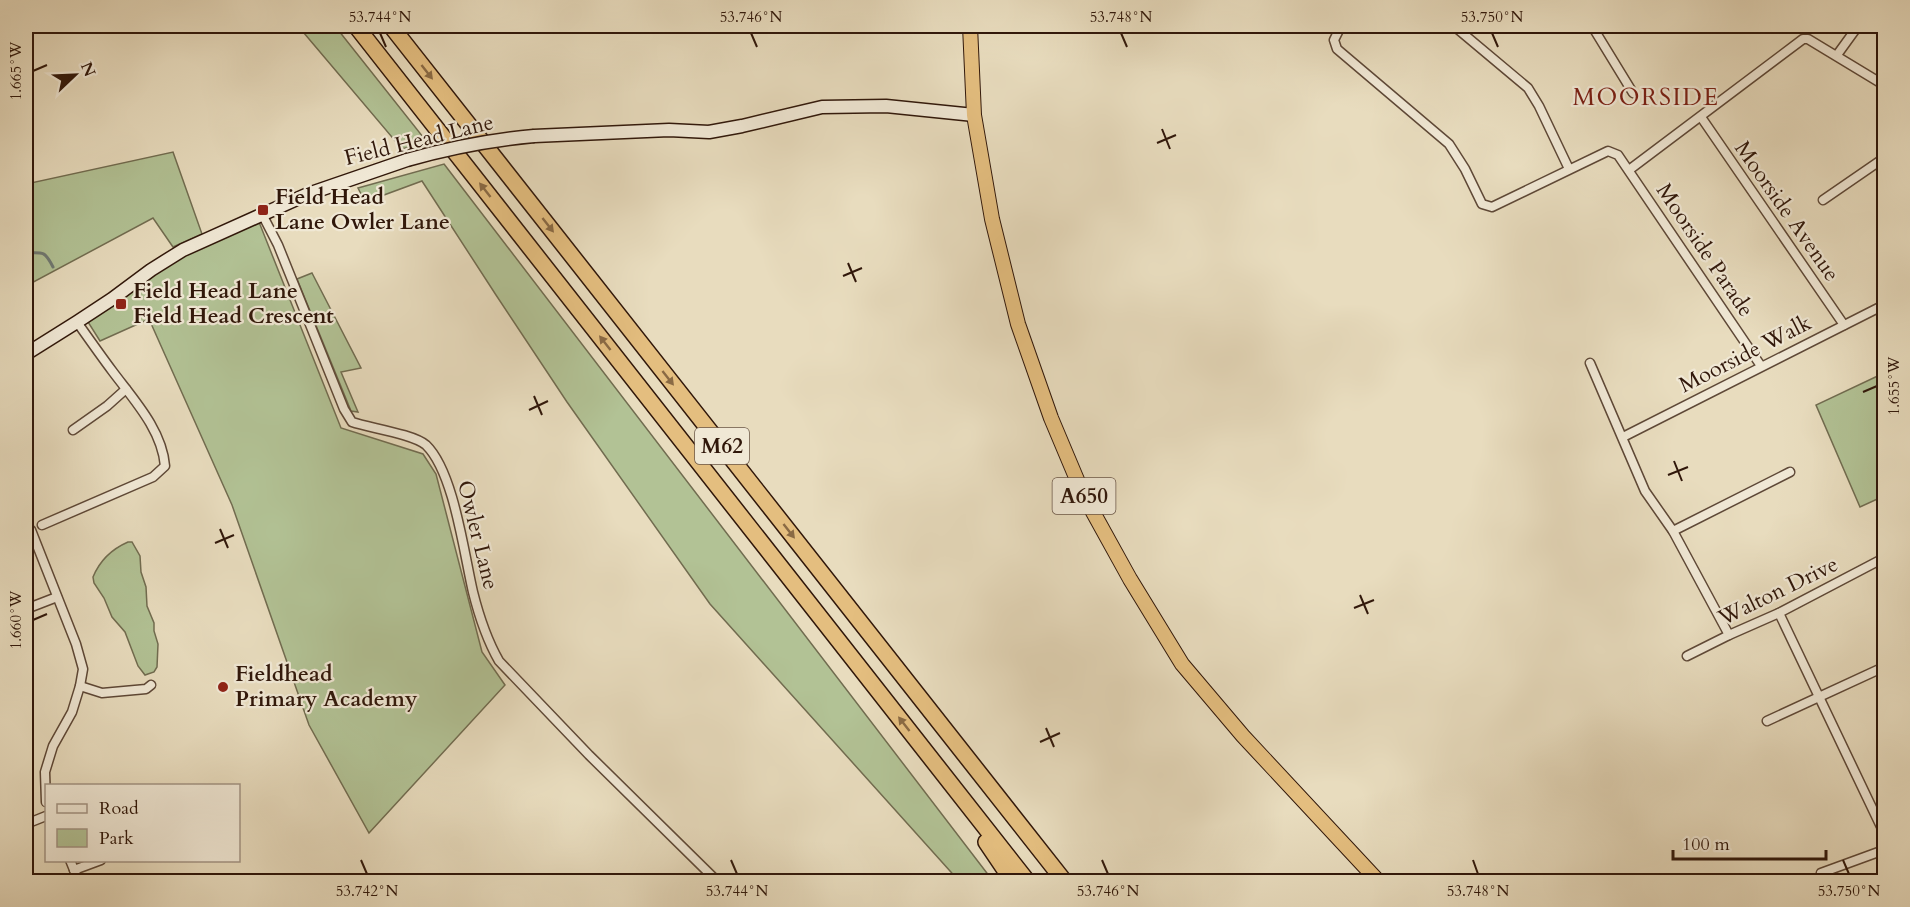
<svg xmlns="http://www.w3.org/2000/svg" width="1910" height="907" font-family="Cardo,serif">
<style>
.green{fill:#b2c295;stroke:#716c50;stroke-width:1.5}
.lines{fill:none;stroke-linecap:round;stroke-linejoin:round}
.stream{stroke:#6f7973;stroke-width:3}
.minor-casing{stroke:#5e4837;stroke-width:11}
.secondary-casing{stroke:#30170a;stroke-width:15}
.trunk-casing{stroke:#30170a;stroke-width:16}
.motorway-casing{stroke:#30170a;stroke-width:18}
.minor{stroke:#f0e8d5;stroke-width:8}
.secondary{stroke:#f0e8d5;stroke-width:12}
.trunk{stroke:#e4be7f;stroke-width:14}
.motorway{stroke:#e4be7f;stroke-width:15}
.secondary-bridge-casing{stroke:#30170a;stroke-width:15;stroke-linecap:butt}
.secondary-bridge{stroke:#f0e8d5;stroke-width:12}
.oneway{fill:#8a6a44}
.ticks{fill:none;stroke:#30170a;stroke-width:2}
.poi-dot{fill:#8f2418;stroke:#f0e8d5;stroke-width:2}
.labels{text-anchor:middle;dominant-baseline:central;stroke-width:4.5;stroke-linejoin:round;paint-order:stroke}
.shield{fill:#f0e8d5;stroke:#6a5647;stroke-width:1.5}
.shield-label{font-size:21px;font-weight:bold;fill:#30170a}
.street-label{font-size:22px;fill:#30170a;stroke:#f0e8d5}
.poi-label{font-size:22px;font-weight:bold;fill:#30170a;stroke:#f0e8d5;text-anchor:start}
.neighbourhood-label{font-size:24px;letter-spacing:1.5px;fill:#7a1f14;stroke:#f0e8d5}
.neatline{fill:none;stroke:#30170a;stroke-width:2}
.ticks-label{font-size:15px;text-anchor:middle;fill:#30170a}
</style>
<rect width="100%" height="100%" fill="#e8dcbe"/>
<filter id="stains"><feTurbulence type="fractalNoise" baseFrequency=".00333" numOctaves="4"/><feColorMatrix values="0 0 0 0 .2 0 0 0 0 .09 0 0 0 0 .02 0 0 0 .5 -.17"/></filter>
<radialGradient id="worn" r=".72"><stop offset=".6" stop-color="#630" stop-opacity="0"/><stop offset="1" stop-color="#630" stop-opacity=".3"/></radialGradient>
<g class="green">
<path d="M298 26H335L427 142 402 149Z"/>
<path d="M173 152 202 234 173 247 153 218 26 286V184Z"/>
<path d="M444 164 993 881H959L710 604 567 402 496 295 422 181 365 202 358 188Z"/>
<path d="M259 222 341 428 423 454 436 474 482 652 505 685 369 833 309 725 232 505 149 319 100 341 88 322 183 255Z"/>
<path d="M312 273 361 368 341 372 358 412 351 411 297 279Z"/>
<path d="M1884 373V496L1860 507 1816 405Z"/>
<path d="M128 542H132L140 556 141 572 146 587 147 606 154 623V631L158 644 157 667 154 672 145 675 138 666 125 632 112 617 104 598 94 583 93 577C100 560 112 549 128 542Z"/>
</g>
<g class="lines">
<path class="stream" d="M26 253C43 252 45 251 53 267"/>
<defs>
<g id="minor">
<path d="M1341 26 1334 40 1337 49 1449 144 1465 169 1482 204 1492 207 1608 151 1618 155 1761 366"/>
<path d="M1454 26 1528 88 1539 106 1569 169"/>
<path d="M1592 26 1633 93"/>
<path d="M1837 55 1858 26"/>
<path d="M1701 117 1844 325"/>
<path d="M1629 170 1803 39H1808L1884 85"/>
<path d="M1823 200 1884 158"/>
<path d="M262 214 278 245 344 409 352 422C370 428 413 434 426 445 454 472 464 554 473 592 479 616 487 640 499 661L589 755 718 882"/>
<path d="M1590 363 1645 491 1673 531 1729 635"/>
<path d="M73 430 107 406 126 389"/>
<path d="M1623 437 1884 305"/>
<path d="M42 525 153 477 165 466C162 430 134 400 113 372 101 356 89 339 77 322"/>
<path d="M26 526 31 530 76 644 83 669 80 686 72 712 53 746 45 772 46 802"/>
<path d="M1673 531 1790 472"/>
<path d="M26 609 57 597"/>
<path d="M1779 613 1884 833"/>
<path d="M1687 656 1729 635 1779 613 1884 558"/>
<path d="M80 686 102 693 146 689 151 685"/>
<path d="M1767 721 1884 667"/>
<path d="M26 824 46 816"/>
<path d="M70 860 79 882"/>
<path d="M74 870 101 860"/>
<path d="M1821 873 1884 850"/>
<path d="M330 882V881"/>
</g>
<g id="secondary">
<path d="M534 136 669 130 709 132 742 126 822 107 886 106 974 115"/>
<path d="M26 354 77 322 112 299 151 270 183 250 308 194 407 160"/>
</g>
<path id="trunk" d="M970 26 974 115 992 219 1018 324 1051 418 1083 494 1130 579 1182 664 1243 736 1379 882"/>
<g id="motorway">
<path d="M356 26 1028 882"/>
<path d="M391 26 1065 882"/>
<path d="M986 842 1013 882"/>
</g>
</defs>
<use href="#minor" class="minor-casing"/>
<use href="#secondary" class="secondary-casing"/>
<use href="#trunk" class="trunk-casing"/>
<use href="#motorway" class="motorway-casing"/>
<use href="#minor" class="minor"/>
<use href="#secondary" class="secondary"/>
<use href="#trunk" class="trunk"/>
<use href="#motorway" class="motorway"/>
<defs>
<path id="secondary-bridge" d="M407 160C449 148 491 140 534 136"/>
</defs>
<use href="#secondary-bridge" class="secondary-bridge-casing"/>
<use href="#secondary-bridge" class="secondary-bridge"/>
</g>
<defs><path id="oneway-solid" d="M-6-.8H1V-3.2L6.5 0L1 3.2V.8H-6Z" transform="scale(1.5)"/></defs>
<g class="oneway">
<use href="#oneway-solid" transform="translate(427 72) rotate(52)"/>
<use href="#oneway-solid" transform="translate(485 190) rotate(-128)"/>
<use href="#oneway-solid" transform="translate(548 225) rotate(52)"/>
<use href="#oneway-solid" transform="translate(605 343) rotate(-128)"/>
<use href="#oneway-solid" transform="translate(668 378) rotate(52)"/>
<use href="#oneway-solid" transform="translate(789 531) rotate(52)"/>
<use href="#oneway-solid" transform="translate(904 724) rotate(-128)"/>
</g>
<path class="ticks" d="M380 33 386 47M751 33 757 47M1121 33 1127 47M1492 33 1498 47M33 71 47 65M1162 129 1170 149M1157 143 1176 135M848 263 856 282M843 276 862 268M1863 392 1877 386M534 396 542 415M529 410 548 401M1674 461 1682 481M1668 475 1688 467M220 529 228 548M215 543 234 535M1360 595 1368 614M1354 608 1374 600M33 620 47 614M1046 728 1054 747M1040 742 1060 733M361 860 367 874M731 860 737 874M1102 860 1108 874M1473 860 1478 874M1843 860 1849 874"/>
<g class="poi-dot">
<rect x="257" y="204" width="12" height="12" rx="3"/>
<rect x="115" y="298" width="12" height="12" rx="3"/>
<circle cx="223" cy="687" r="6"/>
</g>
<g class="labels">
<g class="shield">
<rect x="695" y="428" width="54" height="36" rx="4.5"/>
<rect x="1052.5" y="478" width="63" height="36" rx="4.5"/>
</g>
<g class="shield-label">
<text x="722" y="446">M62</text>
<text x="1084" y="496">A650</text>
</g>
<g class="street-label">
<text transform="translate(419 140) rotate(-14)">Field Head Lane</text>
<text transform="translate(1787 211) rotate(55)">Moorside Avenue</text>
<text transform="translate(1705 250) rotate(56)">Moorside Parade</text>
<text transform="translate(1745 354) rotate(-27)">Moorside Walk</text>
<text transform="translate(478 535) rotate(76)">Owler Lane</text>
<text transform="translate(1778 591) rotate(-26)">Walton Drive</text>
</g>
<g class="poi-label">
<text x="275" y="197">Field Head<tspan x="275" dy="25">Lane Owler Lane</tspan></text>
<text x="133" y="291">Field Head Lane<tspan x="133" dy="25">Field Head Crescent</tspan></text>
<text x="235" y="674">Fieldhead<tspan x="235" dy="25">Primary Academy</tspan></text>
</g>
<g class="neighbourhood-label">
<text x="1646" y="97">MOORSIDE</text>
</g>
</g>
<rect width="1910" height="907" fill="none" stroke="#e8dcbe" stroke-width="66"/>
<rect x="45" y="784" width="195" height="78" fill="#f0e8d5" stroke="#a39484" stroke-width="1.5"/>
<rect x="57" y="804" width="30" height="9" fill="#f0e8d5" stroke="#a39484" stroke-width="1.5"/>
<text x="99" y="814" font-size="18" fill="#30170a">Road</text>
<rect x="57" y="829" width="30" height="18" fill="#b2c295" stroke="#a39484" stroke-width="1.5"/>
<text x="99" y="844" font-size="18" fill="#30170a">Park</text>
<g transform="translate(75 75) rotate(67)" stroke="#f0e8d5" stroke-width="4.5" paint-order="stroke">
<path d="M0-4.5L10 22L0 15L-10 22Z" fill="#30170a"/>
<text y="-9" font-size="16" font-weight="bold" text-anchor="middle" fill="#30170a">N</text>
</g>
<path d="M1673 850v9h153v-9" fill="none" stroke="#30170a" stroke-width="3"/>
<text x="1682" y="850" font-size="18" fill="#30170a" stroke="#f0e8d5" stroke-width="4.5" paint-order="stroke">100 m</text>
<rect x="33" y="33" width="1844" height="841" class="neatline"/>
<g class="ticks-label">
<text x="380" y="22">53.744°N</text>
<text x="751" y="22">53.746°N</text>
<text x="1121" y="22">53.748°N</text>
<text x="1492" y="22">53.750°N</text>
<text transform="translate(16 71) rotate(-90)" y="5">1.665°W</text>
<text transform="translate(1894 386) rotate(-90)" y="5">1.655°W</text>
<text transform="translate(16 620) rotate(-90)" y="5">1.660°W</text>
<text x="367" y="896">53.742°N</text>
<text x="737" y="896">53.744°N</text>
<text x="1108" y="896">53.746°N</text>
<text x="1478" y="896">53.748°N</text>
<text x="1849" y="896">53.750°N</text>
</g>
<rect width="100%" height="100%" filter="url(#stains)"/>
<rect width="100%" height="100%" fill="url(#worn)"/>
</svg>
